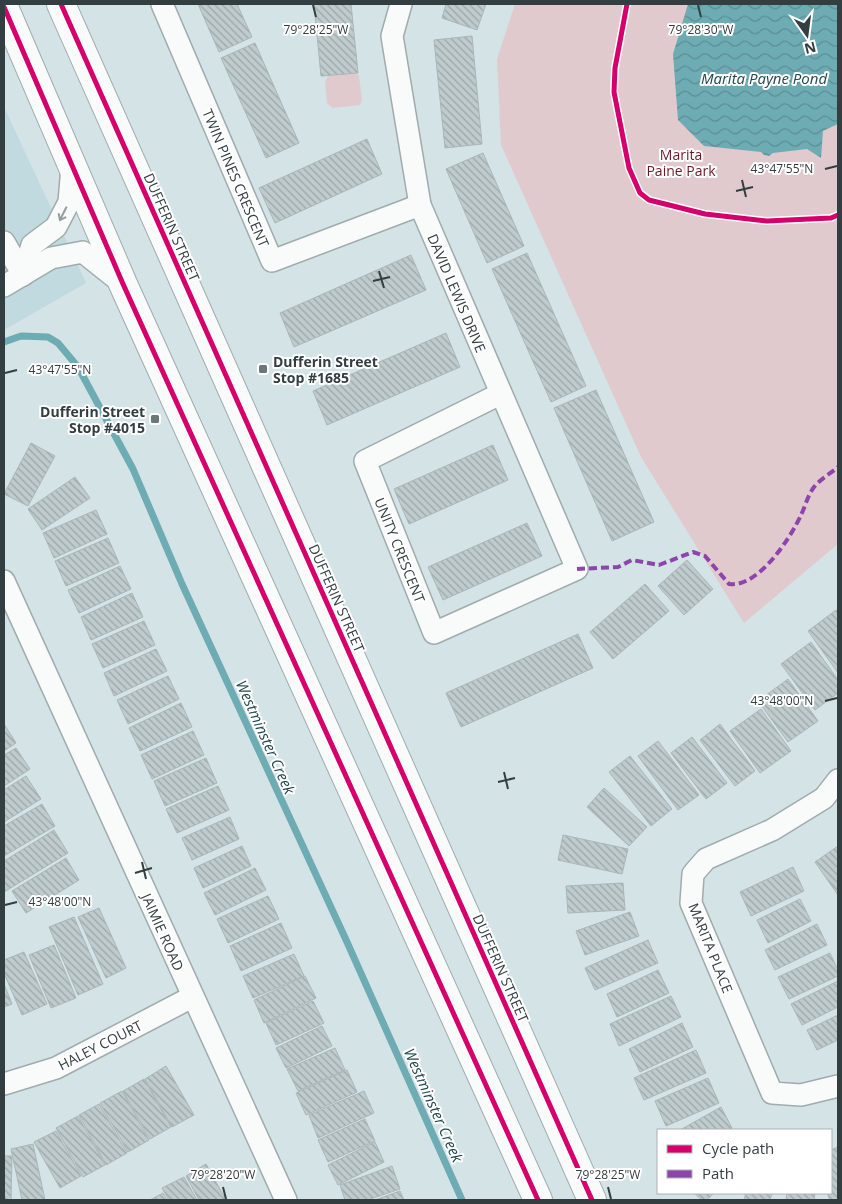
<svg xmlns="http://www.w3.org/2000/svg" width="842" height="1204" font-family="'Open Sans',sans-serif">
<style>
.built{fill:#c0dadf}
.green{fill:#e0cacd}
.water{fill:url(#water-waves)}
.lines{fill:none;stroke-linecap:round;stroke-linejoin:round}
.stream{stroke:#6eacb4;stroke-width:7}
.building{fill:url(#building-back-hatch);stroke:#aab6b8}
.minor-casing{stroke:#a0abad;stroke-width:24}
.major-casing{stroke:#a0abad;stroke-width:30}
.minor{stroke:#f9fbfb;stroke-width:21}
.major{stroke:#f9fbfb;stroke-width:28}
.quiet{stroke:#8e44ad;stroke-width:4;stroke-dasharray:8 4;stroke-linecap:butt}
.cycleway-casing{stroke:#fff;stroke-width:8}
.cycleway{stroke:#d6006c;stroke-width:5}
.oneway{stroke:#969c9e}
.ticks{fill:none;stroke:#333e40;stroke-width:2}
.poi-dot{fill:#6b787a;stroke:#fff;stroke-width:2}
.labels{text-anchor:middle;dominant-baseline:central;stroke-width:4;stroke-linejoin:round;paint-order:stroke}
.park-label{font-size:14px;fill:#681a28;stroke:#fff}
.street-label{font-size:14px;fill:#333e40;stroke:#fff}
.poi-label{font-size:14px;font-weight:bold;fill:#333e40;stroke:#fff;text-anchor:start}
.water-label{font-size:15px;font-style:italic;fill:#22484e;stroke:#fff}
.ticks-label{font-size:12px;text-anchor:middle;fill:#333e40;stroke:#fff;stroke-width:4;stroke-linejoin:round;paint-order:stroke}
</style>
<defs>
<pattern id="water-waves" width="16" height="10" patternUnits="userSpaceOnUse" patternTransform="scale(1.25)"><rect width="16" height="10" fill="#6eacb4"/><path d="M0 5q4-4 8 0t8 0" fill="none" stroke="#5b8d94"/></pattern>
<pattern id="building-back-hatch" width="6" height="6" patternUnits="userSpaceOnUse" patternTransform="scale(1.25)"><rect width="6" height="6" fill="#bfcbcd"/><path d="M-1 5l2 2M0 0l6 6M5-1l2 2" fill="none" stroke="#9ca6a8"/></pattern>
</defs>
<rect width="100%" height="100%" fill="#d4e3e6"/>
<path class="built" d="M4 107 86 283 4 330Z"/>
<g class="green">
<path d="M515 4H838V544L744 623 641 457 501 145 497 59Z"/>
<path d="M353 72 359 76 362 100 360 105 333 108 327 103 325 82 328 76Z"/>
</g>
<path class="water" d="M688 4H838V124L823 131 821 158 807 149 773 153 769 156 764 155 761 152 704 146 678 120 673 54Z"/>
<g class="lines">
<path class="stream" d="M4 342 21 336 48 337 58 343 78 367 133 469 182 584 347 942 462 1200"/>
</g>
<g class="building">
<path d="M198 4H237L252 37 219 52Z"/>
<path d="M314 4H351L358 73 321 76Z"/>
<path d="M446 4H486L477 30 442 18Z"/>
<path d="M472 36 482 144 445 148 434 40Z"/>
<path d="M255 43 299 143 266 158 221 58Z"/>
<path d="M367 139 382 174 275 223 259 188Z"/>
<path d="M483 153 524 246 487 263 446 169Z"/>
<path d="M527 253 586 386 551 402 492 269Z"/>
<path d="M411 255 426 290 294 347 280 313Z"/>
<path d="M446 333 460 367 327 425 313 391Z"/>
<path d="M596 390 654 522 612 541 554 408Z"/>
<path d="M31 443 55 456 28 506 4 494Z"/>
<path d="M493 445 508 480 409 524 394 489Z"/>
<path d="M75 477 90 498 42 530 28 509Z"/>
<path d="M96 510 107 534 54 558 43 533Z"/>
<path d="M527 523 542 556 443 600 428 567Z"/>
<path d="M108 538 119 563 66 586 55 561Z"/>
<path d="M687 560 713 589 684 615 658 586Z"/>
<path d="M120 566 131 589 79 613 68 590Z"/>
<path d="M645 584 669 611 613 659 590 632Z"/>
<path d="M132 593 143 617 91 640 81 617Z"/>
<path d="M836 610 838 612V673L808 631Z"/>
<path d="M144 621 155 645 103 668 92 644Z"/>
<path d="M578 634 593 668 461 727 446 693Z"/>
<path d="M811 642 838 680V693L815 710 781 664Z"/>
<path d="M156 649 167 671 114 696 104 673Z"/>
<path d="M168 676 179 699 128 724 117 700Z"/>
<path d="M788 679 818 721 788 742 758 701Z"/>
<path d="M181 703 192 727 140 751 129 728Z"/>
<path d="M761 709 791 751 760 773 730 731Z"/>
<path d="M4 724 16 743 4 751Z"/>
<path d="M720 724 755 771 735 786 700 740Z"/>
<path d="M193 731 204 755 152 779 141 755Z"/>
<path d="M692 737 727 783 706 799 671 753Z"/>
<path d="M658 741 699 795 678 810 638 756Z"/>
<path d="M16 748 30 769 4 786V755Z"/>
<path d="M630 756 672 809 651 826 609 772Z"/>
<path d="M206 758 217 783 165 806 154 781Z"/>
<path d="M26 776 41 799 4 822V790Z"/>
<path d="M218 786 229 810 177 833 166 809Z"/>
<path d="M604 788 647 827 629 846 587 807Z"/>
<path d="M42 804 55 826 4 856V826Z"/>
<path d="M230 817 239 839 192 860 182 838Z"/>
<path d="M54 830 68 853 4 892V861Z"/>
<path d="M563 835 628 849 622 874 558 860Z"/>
<path d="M242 846 251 866 203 888 194 868Z"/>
<path d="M838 846V895L815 862Z"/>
<path d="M66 858 79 880 26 913 12 891Z"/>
<path d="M793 867 804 891 751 916 740 892Z"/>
<path d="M255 868 266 890 215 915 204 893Z"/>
<path d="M623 883 625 910 568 913 566 886Z"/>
<path d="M268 896 279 919 228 943 217 919Z"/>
<path d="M800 899 811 921 768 943 757 920Z"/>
<path d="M99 908 126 968 106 978 78 917Z"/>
<path d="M630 912 639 936 585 955 576 931Z"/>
<path d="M74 917 103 984 78 995 49 927Z"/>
<path d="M281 923 292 948 241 971 230 946Z"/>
<path d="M817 924 827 945 775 970 765 950Z"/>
<path d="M648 940 658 963 595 990 585 968Z"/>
<path d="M54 945 76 998 51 1008 29 955Z"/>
<path d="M24 952 47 1004 22 1015 4 973V960Z"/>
<path d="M830 953 838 970V976L789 999 778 977Z"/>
<path d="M294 954 304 976 253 998 243 976Z"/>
<path d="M658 970 669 993 617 1017 607 994Z"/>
<path d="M305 976 316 998 264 1023 254 1000Z"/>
<path d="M838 981V1007L802 1025 791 1004Z"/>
<path d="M4 984 12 1004 4 1007Z"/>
<path d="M671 996 681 1017 619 1046 610 1024Z"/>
<path d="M313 1001 324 1023 276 1045 266 1023Z"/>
<path d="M838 1015V1040L817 1050 807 1030Z"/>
<path d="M682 1023 693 1047 640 1072 629 1049Z"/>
<path d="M322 1026 332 1046 286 1068 276 1048Z"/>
<path d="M335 1048 345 1070 298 1091 287 1069Z"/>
<path d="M696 1050 706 1073 644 1100 634 1078Z"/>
<path d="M166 1066 194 1115 172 1127 145 1079Z"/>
<path d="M347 1070 357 1092 306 1115 296 1093Z"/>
<path d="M708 1078 719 1103 666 1126 655 1101Z"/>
<path d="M144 1079 171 1127 150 1139 123 1091Z"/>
<path d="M122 1091 149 1140 128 1152 100 1103Z"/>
<path d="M364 1091 374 1113 318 1138 309 1115Z"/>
<path d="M99 1104 127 1153 106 1165 79 1115Z"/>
<path d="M721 1107 732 1128 729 1130H680Z"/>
<path d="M78 1116 105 1165 83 1177 56 1128Z"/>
<path d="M365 1119 375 1141 328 1162 318 1140Z"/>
<path d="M56 1131 81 1176 60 1188 34 1142Z"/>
<path d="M375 1142 384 1162 338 1185 328 1165Z"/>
<path d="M33 1144 45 1200H22L11 1149Z"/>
<path d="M838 1147V1200H830L827 1193H831V1150Z"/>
<path d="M4 1156H12L11 1200H4Z"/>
<path d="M206 1164 226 1200H199L186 1176Z"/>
<path d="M392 1166 400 1189 367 1200H345L340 1185Z"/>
<path d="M184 1177 197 1200H169L162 1188Z"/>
<path d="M400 1191 404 1200H375Z"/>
<path d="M163 1193 167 1200H150Z"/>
<path d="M694 1193H714L707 1200H702Z"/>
<path d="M746 1193H772L770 1200H744Z"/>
<path d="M787 1193H815L814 1200H786Z"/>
</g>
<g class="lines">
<defs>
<g id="minor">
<path d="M162 4 272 261 420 205"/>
<path d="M401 4 392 36 420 205 577 569 434 633 365 461 500 394"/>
<path d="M4 242 23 275"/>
<path d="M23 275 32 245 56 227 69 202 72 167"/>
<path d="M4 286 51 258 83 252 123 284"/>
<path d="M4 581 286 1200"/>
<path d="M838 780 824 798 772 830 706 859 693 874 691 903 772 1093 801 1095 838 1086"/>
<path d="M4 1084 56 1068 192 997"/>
</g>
<g id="major">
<path d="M61 4 592 1200"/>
<path d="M4 7 123 284 538 1200"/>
</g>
</defs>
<use href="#minor" class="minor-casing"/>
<use href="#major" class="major-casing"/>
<use href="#minor" class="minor"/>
<use href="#major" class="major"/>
<path class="quiet" d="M577 569 618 567 632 560 659 565 693 552 705 556 729 584C758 588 790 539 801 515 805 507 807 498 812 490 817 481 830 474 838 467"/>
<defs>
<g id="cycleway">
<path d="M61 4 592 1200"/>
<path d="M627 4 615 68 614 92 629 168 640 193 649 200 705 214 767 221 831 218 838 215"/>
<path d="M4 7 123 284 538 1200"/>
</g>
</defs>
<use href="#cycleway" class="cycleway-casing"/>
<use href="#cycleway" class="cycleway"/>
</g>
<defs><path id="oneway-shaft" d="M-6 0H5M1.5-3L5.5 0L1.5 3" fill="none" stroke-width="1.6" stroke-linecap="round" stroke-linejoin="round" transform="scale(1.25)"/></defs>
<use class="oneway" href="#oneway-shaft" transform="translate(63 214) rotate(117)"/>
<path class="ticks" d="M313 5 316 17M698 5 701 17M825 169 837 166M742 180 746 197M736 191 753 187M379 271 384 288M373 281 390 277M5 373 17 370M825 701 837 698M504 772 508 789M498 782 515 778M142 862 146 879M135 873 152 868M5 905 17 902M223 1187 226 1199M608 1187 611 1199"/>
<g class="poi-dot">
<rect x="258" y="364" width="10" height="10" rx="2.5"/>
<rect x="150" y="414" width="10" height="10" rx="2.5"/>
</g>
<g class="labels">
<g class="park-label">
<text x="681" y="154">Marita<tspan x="681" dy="16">Paine Park</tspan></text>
</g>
<g class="street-label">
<text transform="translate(236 178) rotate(67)">TWIN PINES CRESCENT</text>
<text transform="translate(172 227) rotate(66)">DUFFERIN STREET</text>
<text transform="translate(457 293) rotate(67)">DAVID LEWIS DRIVE</text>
<text transform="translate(400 550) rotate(68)">UNITY CRESCENT</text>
<text transform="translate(337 598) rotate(66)">DUFFERIN STREET</text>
<text transform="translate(163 932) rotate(66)">JAIMIE ROAD</text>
<text transform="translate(711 948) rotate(68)">MARITA PLACE</text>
<text transform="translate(501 968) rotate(66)">DUFFERIN STREET</text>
<text transform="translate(100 1045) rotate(-27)">HALEY COURT</text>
</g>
<g class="poi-label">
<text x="273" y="361">Dufferin Street<tspan x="273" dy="16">Stop #1685</tspan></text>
<text x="145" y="411" text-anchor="end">Dufferin Street<tspan x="145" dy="16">Stop #4015</tspan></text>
</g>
<g class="water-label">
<text x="764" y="78">Marita Payne Pond</text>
<text transform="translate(266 737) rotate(66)">Westminster Creek</text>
<text transform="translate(434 1105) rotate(66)">Westminster Creek</text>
</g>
</g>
<g class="ticks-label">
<text x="701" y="34">79°28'30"W</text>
<text x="316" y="34">79°28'25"W</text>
<text x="782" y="173">43°47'55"N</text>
<text x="60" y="374">43°47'55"N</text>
<text x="782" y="705">43°48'00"N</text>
<text x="60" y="906">43°48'00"N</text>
<text x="223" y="1179">79°28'20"W</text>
<text x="608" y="1179">79°28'25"W</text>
</g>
<rect width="842" height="1204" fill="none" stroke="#333e40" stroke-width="10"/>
<rect x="657" y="1129" width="175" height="65" fill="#ffffff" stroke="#adb2b3"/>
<rect x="667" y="1145" width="25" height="8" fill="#d6006c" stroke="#adb2b3"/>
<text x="702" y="1154" font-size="15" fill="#333e40">Cycle path</text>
<rect x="667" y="1170" width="25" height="8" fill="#8e44ad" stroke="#adb2b3"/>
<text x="702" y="1179" font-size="15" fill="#333e40">Path</text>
<g transform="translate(807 35) rotate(166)" stroke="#ffffff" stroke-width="4" paint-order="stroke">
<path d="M0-4L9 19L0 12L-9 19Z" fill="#333e40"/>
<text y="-8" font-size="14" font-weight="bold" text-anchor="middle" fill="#333e40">N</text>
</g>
</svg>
